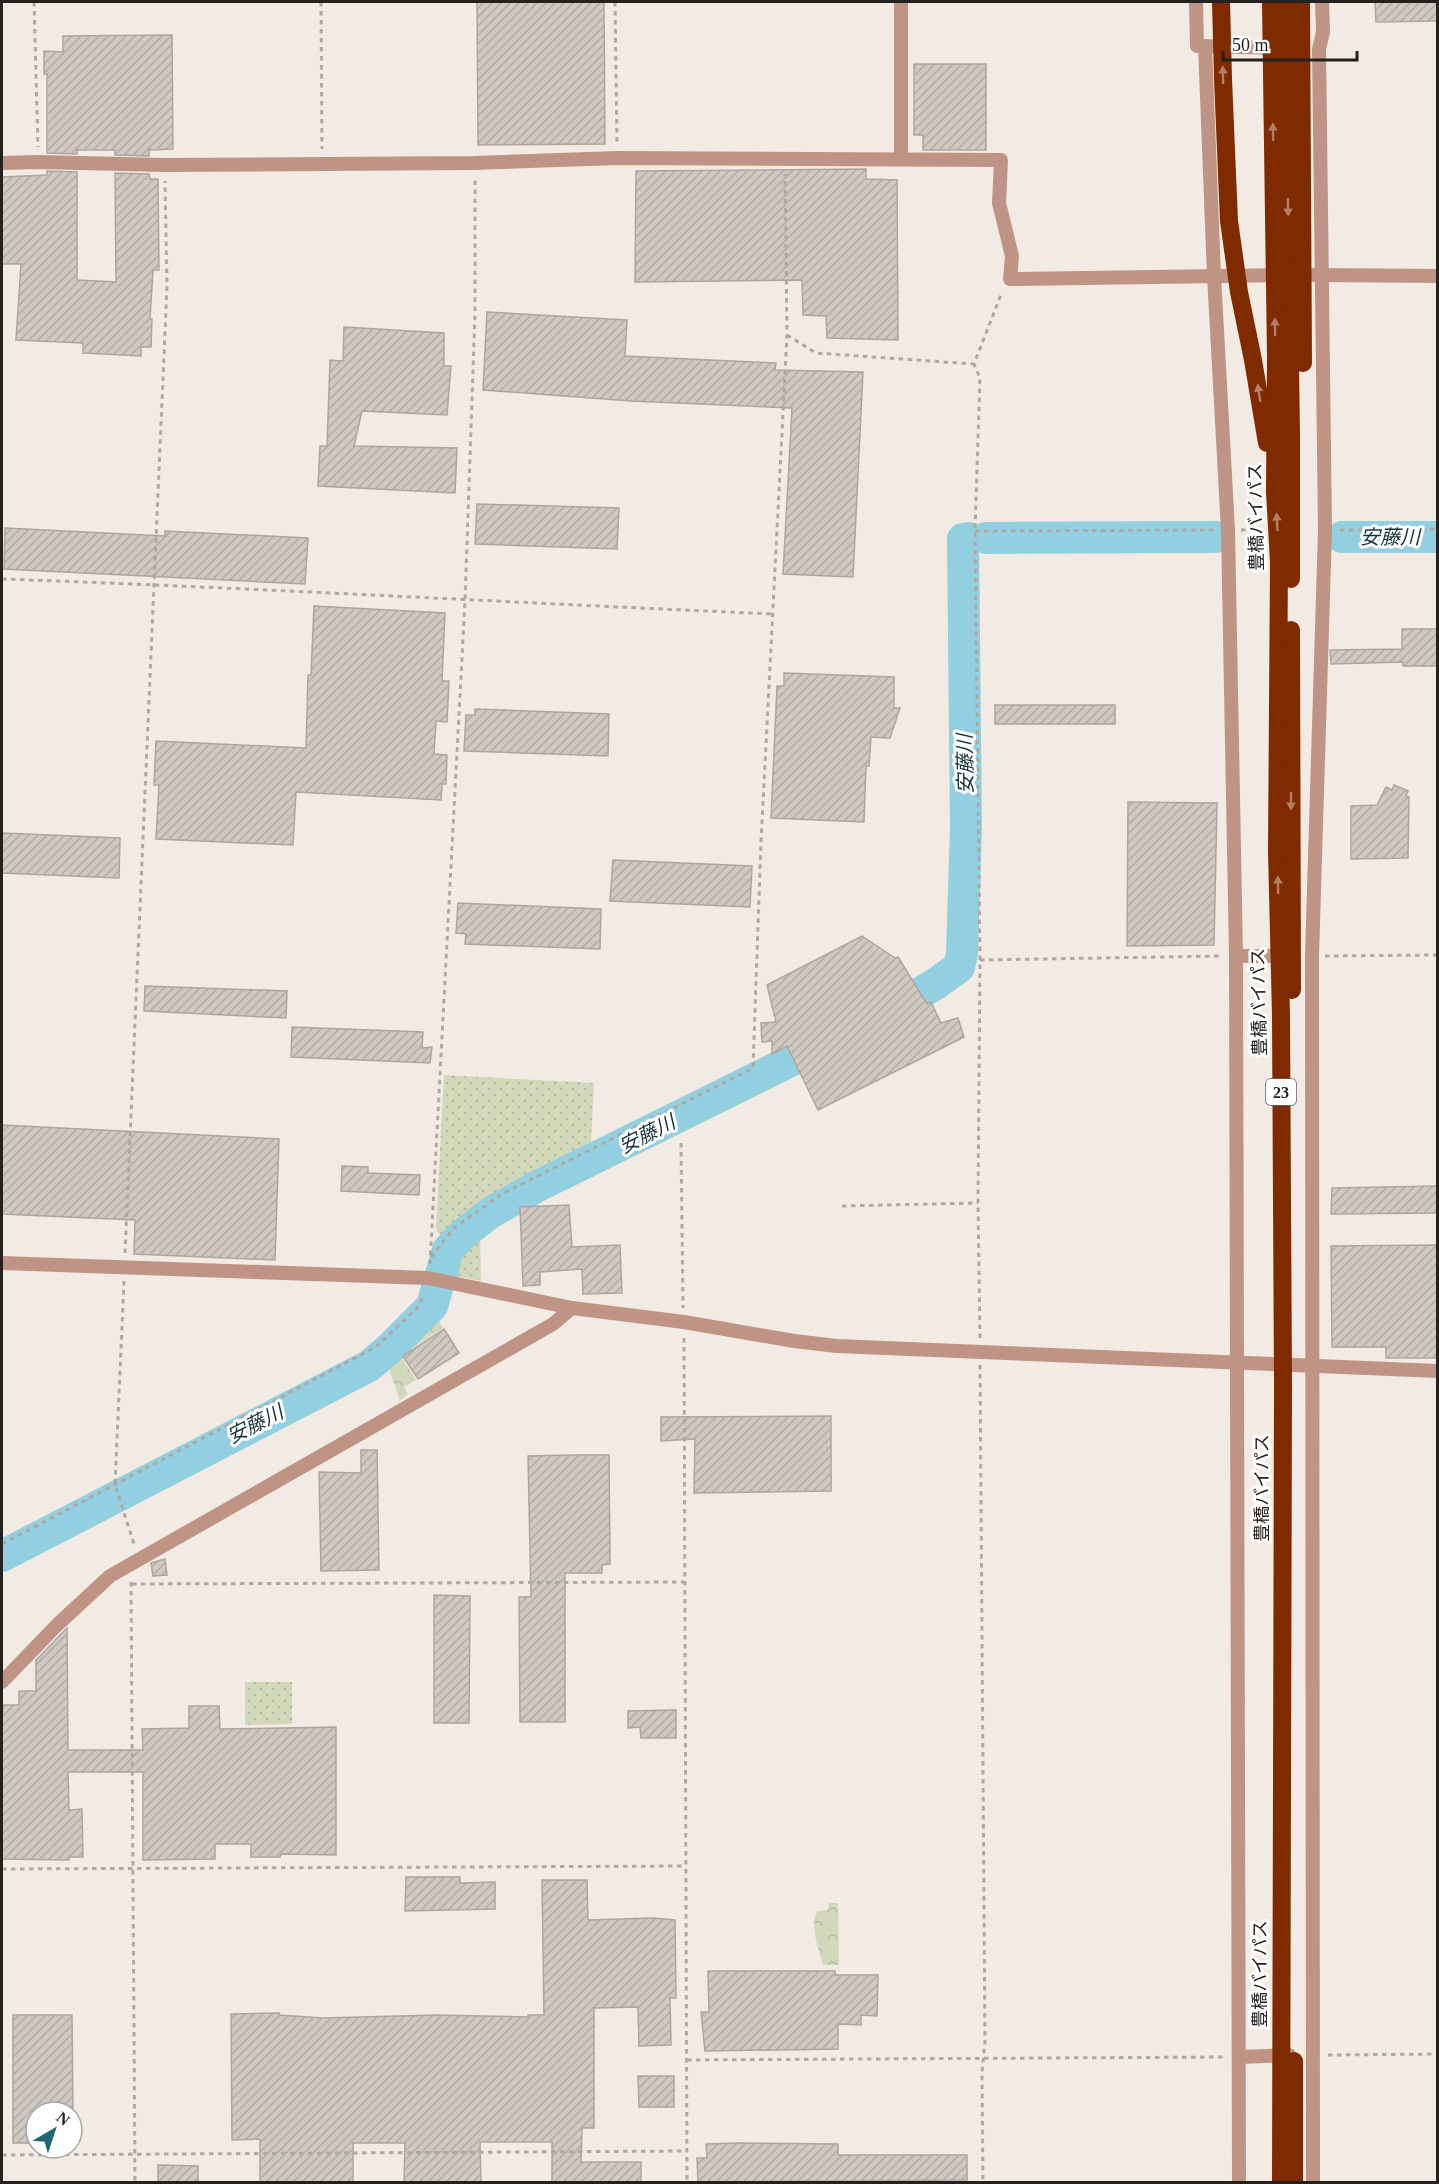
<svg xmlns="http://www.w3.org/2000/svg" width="1439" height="2184" font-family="'Times New Roman','Noto Sans JP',serif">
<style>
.grass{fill:url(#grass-dots)}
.forest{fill:url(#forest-crowns)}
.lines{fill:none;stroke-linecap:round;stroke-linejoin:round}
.river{stroke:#92cfe0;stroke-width:32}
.building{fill:url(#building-hatch);stroke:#ada69f;stroke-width:1.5}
.path{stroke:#aea8a2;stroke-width:3;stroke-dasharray:4.5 4.5;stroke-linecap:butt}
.street{stroke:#bf9484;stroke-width:14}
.highway-bridge{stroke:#802a00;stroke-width:18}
.oneway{fill:#b37f66}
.labels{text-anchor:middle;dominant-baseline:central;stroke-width:6;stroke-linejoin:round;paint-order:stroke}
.shield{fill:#fff;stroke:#666462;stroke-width:1.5}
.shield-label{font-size:16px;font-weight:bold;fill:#24211f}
.street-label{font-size:18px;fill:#24211f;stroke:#fff}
.water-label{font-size:20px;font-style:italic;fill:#14333b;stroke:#fff}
</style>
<defs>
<pattern id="grass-dots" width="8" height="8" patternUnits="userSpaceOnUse" patternTransform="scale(1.5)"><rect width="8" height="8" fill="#d2d9bb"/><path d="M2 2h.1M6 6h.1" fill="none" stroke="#b4baa0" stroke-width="1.8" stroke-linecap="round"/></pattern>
<pattern id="forest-crowns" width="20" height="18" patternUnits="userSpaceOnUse" patternTransform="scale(1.5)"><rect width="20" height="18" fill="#d2d9bb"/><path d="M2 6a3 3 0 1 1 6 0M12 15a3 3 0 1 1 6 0" fill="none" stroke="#b4baa0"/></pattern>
<pattern id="building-hatch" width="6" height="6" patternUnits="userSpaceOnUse" patternTransform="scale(1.5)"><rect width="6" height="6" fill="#d0c9c2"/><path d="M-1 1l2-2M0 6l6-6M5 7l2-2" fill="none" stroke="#b2aca6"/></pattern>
</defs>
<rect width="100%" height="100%" fill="#f2ebe3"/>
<g class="grass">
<path d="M444 1075 594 1083 591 1144 506 1188 470 1212 443 1237 437 1232 436 1228Z"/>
<path d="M480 1228 481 1281 445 1274 451 1257Z"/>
<path d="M245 1682H292V1724L245 1725Z"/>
</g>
<g class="forest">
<path d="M433 1310 443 1328 401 1355 416 1380 404 1387 408 1394 400 1401 387 1363Z"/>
<path d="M829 1903H838L839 1965H823C820 1951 808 1924 818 1911L828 1910Z"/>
</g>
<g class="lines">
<g class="river">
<path d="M1342 537H1438"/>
<path d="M986 538 1215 537"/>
<path d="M884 1015 937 983 959 967 962 954 966 827 963 539 969 538"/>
<path d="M2 1556 369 1366 388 1350 432 1306 448 1250 462 1235 490 1213 534 1188 831 1041"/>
</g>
</g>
<g class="building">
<path d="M477 2H604L605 144 478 145Z"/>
<path d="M1375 2H1437V21L1376 22Z"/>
<path d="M172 35 173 149 149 150V156L115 155V150H77V154L47 153V74H44V51L63 52V36Z"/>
<path d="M914 64H986V150H923V135H914Z"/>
<path d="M866 169V179L897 180 898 340 827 338 826 316 803 315 802 280 635 282 636 171Z"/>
<path d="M47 171 77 172V280L116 282 115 173 149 174 150 179H158L159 270H153L150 319H152L151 347H141V356L83 353V343L16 340 21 264H2V177L47 175Z"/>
<path d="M487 312 627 320 625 356 776 363 775 370 863 372 853 577 783 574 792 408 631 401 483 390Z"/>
<path d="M344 327 444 333V366H451L447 415 362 411 354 446 457 448 455 493 318 486 320 446H327L330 360 343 361Z"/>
<path d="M477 504 619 508 617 549 475 544Z"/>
<path d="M5 528 165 536V531L308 538 305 584 4 569Z"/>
<path d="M314 606 445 613 442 681H449L447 722 436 721 434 754 447 755 446 784H442L441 800 296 792 293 845 156 839 159 785H154L156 741 306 748 308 675H311Z"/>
<path d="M1402 629H1437V666H1403V662L1331 664 1330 650 1402 649Z"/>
<path d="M784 673 894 677V708H900L890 738 871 737 869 766H866L864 822 771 818 777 686H784Z"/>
<rect x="995" y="705" width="120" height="19"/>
<path d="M475 709 609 714 608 756 464 751 466 715H475Z"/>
<path d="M1394 785 1408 791 1406 796 1409 797 1408 858 1351 859V806L1377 805 1386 787 1392 790Z"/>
<path d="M1128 802 1217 803 1214 945 1127 946Z"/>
<path d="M2 833 120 838 119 878 2 873Z"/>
<path d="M613 860 752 866 750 907 610 901Z"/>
<path d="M458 903 601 909 600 949 465 944 466 934 456 933Z"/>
<path d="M862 936 895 958 898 957 927 1004 931 1002 941 1023 958 1018 964 1037 818 1110 787 1046 772 1054V1041L762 1042 761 1023 776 1022 767 985Z"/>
<path d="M145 986 287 991 286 1018 144 1011Z"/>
<path d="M292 1027 423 1032 422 1048 432 1047 430 1063 291 1057Z"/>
<path d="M2 1125 279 1139 275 1260 134 1254 135 1220 2 1214Z"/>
<path d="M342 1166 368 1167V1173L420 1175 419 1195 341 1191Z"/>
<path d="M1437 1186V1213L1331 1214 1332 1188Z"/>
<path d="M569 1205 572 1247 620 1245 622 1293 583 1294 582 1269 540 1272V1285L523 1286 520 1207Z"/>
<path d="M1437 1245V1358H1386V1347H1332L1331 1246Z"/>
<path d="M444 1329 459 1353 418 1379 403 1356Z"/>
<path d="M831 1416V1491L694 1493 695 1439 661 1441V1417Z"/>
<path d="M361 1450H377L379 1570 321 1571 319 1472 361 1473Z"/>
<path d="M570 1455H609L610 1564 602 1565V1573H565V1722H520L519 1597H531L528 1456Z"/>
<path d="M165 1559 167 1575 153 1576 151 1563Z"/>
<path d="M434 1595 470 1596 469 1723H434Z"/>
<path d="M67 1628 68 1750H143L142 1729 189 1728V1706H219L220 1729 336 1727V1855L281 1854 280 1857H251V1844H215V1859L143 1860V1772H68L69 1810 82 1809 83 1857H69V1860L2 1859V1705H19V1691H36V1660Z"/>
<path d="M676 1710V1738H641L640 1727 628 1728V1711Z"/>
<path d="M406 1877H460V1883L495 1882V1909L405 1911Z"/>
<path d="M542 1880H587L588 1920 653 1918 675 1920 676 1998H670L671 2045 639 2046 638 2007 594 2008V2128H582L581 2162H641V2182H552V2142H480L481 2182H404L405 2143H353V2182H260V2139L232 2140 231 2014 279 2013V2015L323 2018 436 2015 528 2017V2015H544Z"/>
<path d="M708 1971H835V1975H878L877 2016 861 2015V2025L838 2024V2049L705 2051 701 2012H709Z"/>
<path d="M13 2015H72L73 2112H36V2143H13Z"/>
<path d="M638 2076H674V2107H639Z"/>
<path d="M738 2143 838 2144V2155H967V2180L698 2182 697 2158H707L706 2144Z"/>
<path d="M158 2165 198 2166V2182H158Z"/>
</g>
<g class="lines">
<g class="path">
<path d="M34 2 38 147"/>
<path d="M321 2 322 149"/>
<path d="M615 2 617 144"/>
<path d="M787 335 816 353 974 364"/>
<path d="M1241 530H1259"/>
<path d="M1340 530 1438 529"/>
<path d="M975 531 1214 530"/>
<path d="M2 579C259 588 517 603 774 614"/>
<path d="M1325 956 1438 955"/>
<path d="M980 960 1221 956"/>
<path d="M681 1143 683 1308"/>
<path d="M842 1206 978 1203"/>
<path d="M125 1253 167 286 165 181"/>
<path d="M431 1257 454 1228 502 1194 753 1068 761 842 787 335 785 174"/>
<path d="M430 1264 465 601 475 313V176"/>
<path d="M124 1281 115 1485 134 1544"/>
<path d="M684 1338 687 2182"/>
<path d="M980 1338 978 1203 980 960 975 531 980 378 974 364 1002 292"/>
<path d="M980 1365 985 2041 982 2073 983 2182"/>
<path d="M2 1544 376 1347 417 1308 425 1294"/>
<path d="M131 1582 135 2182"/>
<path d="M132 1584 684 1582"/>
<path d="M2 1869 685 1866"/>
<path d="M1328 2055 1438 2054"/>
<path d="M687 2060 1223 2057"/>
<path d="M2 2155 686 2151"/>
</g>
<g class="street">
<path d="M901 2V159"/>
<path d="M1196 2 1197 46 1281 48"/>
<path d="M1205 46 1214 276 1228 530 1236 956 1239 2182"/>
<path d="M2 163 38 162 164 165 475 163 617 158 1001 160 999 203 1012 256 1010 279 1283 275"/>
<path d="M1314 275 1438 276"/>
<path d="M1236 956H1289"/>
<path d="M2 1263 428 1278 572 1308 684 1322 794 1341 837 1346 1438 1371"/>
<path d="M2 1682 57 1625 110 1576 553 1324 572 1308"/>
<path d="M1240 2057 1289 2055"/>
<path d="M1313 2182 1312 956 1325 530 1319 49 1323 32 1322 2"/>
</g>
<g class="highway-bridge">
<path d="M1221 2 1223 79 1229 221 1239 292 1253 360 1267 443"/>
<path d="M1271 2 1276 357 1275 492 1279 562 1277 851 1281 1016 1283 1385 1281 2182"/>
<path d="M1285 2 1291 436V579"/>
<path d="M1301 2 1303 363"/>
<path d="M1291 630 1292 990"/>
<path d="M1294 2182V2061"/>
</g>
</g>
<defs><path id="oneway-solid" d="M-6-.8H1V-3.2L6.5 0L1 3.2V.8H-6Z" transform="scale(1.5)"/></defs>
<g class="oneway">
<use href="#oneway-solid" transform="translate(1223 75) rotate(-91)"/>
<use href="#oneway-solid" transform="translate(1273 132) rotate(-91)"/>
<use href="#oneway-solid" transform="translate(1288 207) rotate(89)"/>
<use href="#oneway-solid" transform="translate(1275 327) rotate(-91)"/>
<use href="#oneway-solid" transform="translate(1259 393) rotate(-99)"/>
<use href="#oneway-solid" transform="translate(1277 522) rotate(-93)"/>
<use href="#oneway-solid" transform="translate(1291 801) rotate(90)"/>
<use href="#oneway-solid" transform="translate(1278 885) rotate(-91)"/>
</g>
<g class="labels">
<rect class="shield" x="1266" y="1079" width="30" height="26" rx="4.5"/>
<g class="shield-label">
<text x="1281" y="1092">23</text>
</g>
<g class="street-label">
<text transform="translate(1256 517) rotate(-91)">豊橋バイパス</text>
<text transform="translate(1259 1002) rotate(-91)">豊橋バイパス</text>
<text transform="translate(1262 1488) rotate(-90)">豊橋バイパス</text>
<text transform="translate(1260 1974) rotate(-90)">豊橋バイパス</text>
</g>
<g class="water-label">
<text x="1390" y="537">安藤川</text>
<text transform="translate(965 764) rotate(-91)">安藤川</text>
<text transform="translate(647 1134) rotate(-27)">安藤川</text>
<text transform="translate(255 1424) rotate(-27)">安藤川</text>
</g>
</g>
<rect width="1439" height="2184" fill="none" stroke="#24211f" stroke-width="6"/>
<g transform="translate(54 2130) rotate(39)"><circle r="28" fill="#ffffff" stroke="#a7a6a5" stroke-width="1.5"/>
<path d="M0-4.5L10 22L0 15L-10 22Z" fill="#226478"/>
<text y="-9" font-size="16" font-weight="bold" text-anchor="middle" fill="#24211f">N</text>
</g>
<path d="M1223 51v9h134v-9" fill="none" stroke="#24211f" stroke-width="3"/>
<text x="1232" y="51" font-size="18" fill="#24211f" stroke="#ffffff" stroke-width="4.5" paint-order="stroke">50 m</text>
</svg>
